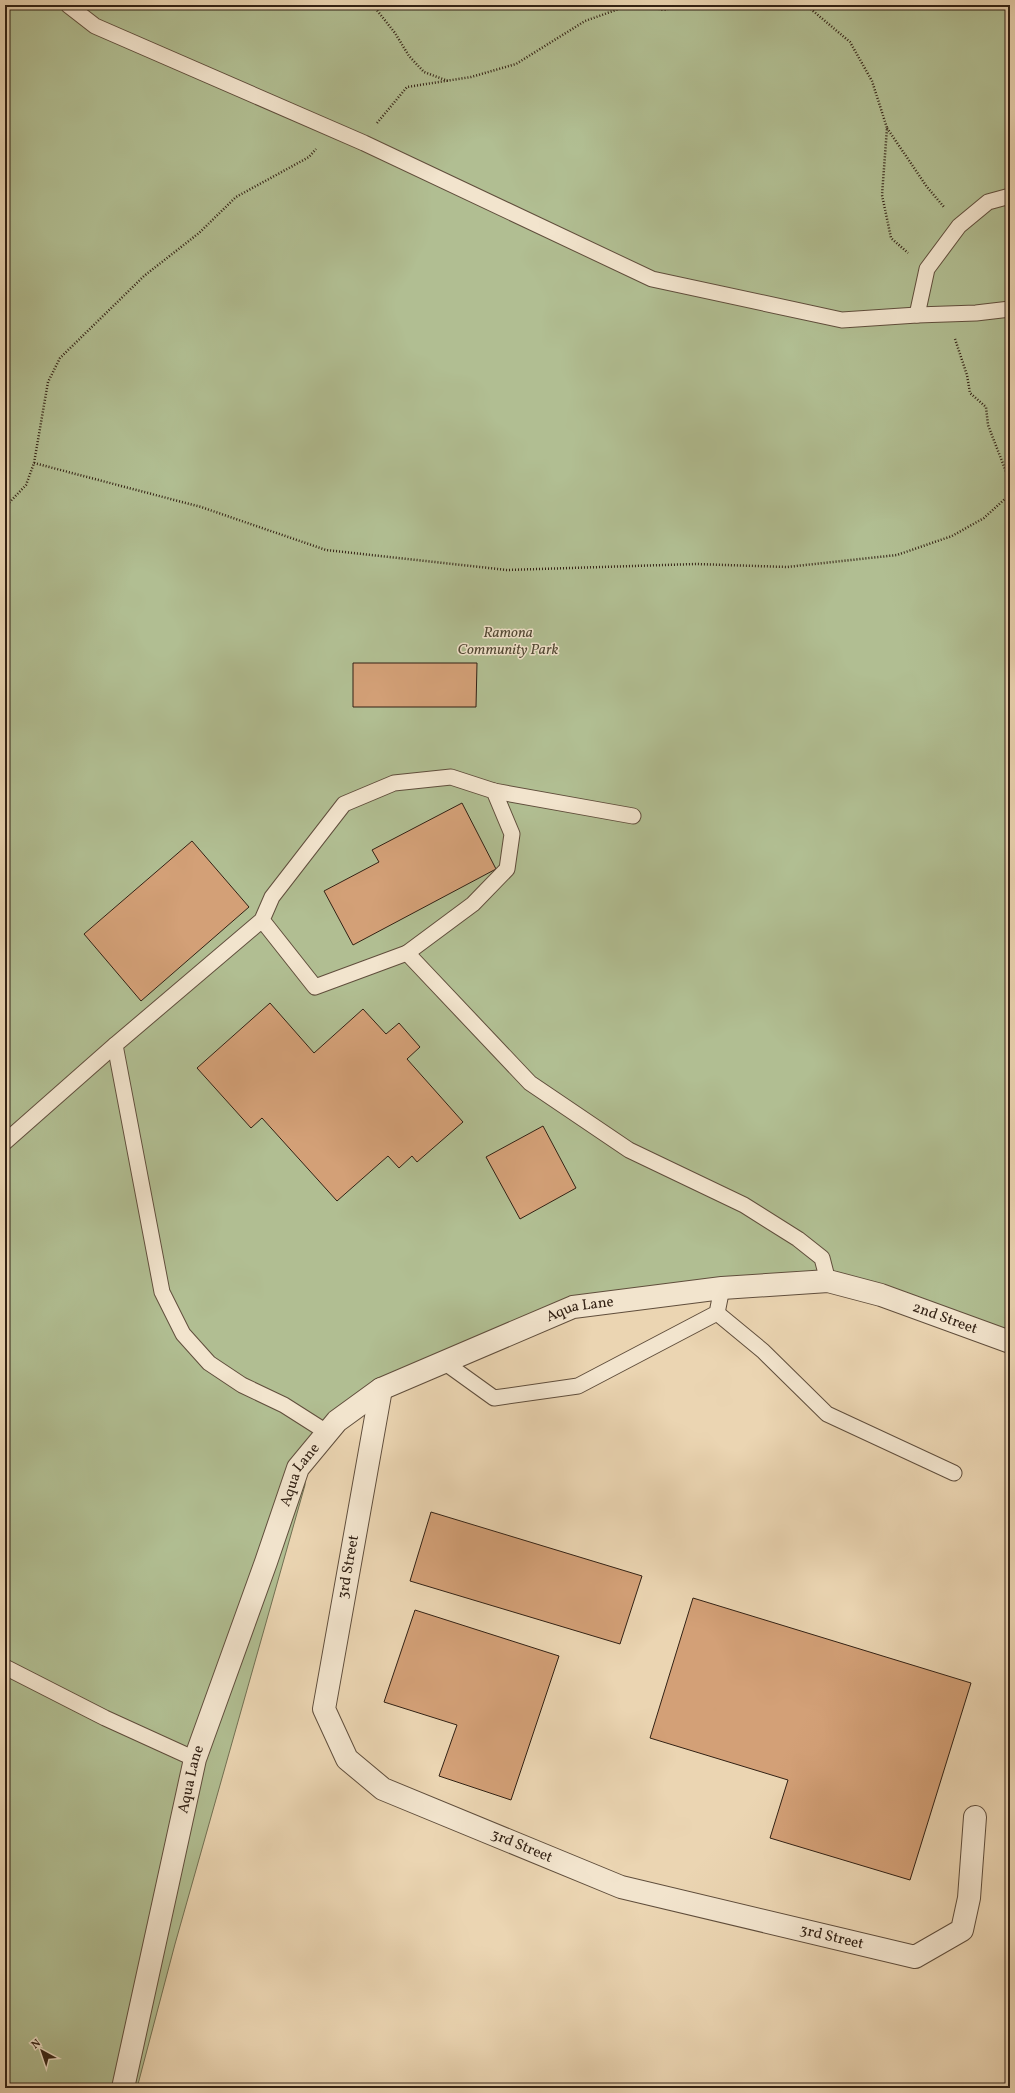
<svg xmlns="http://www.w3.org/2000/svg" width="1015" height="2093" font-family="Vollkorn,serif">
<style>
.green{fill:#b1be92;stroke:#727053}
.building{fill:#d3a077;stroke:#322114}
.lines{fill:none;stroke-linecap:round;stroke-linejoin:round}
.lane-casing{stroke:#604e3c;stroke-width:17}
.street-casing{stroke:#604e3c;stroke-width:24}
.path{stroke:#322114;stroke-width:2.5;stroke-dasharray:1 2;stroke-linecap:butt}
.lane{stroke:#f2e4cd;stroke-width:15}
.street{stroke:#f2e4cd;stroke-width:22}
.labels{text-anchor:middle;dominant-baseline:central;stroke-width:3;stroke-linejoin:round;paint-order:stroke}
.park-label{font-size:15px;font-style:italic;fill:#524834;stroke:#f2e4cd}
.street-label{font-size:15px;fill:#322114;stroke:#f2e4cd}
</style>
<rect width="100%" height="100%" fill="#ebd5b2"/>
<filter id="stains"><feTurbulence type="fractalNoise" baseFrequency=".005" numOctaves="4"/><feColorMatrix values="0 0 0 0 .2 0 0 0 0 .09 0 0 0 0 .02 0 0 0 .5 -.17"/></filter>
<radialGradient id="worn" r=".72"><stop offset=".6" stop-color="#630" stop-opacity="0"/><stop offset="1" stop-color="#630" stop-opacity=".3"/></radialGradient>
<path class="green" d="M5 5H1010V1338L832 1280 613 1298 369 1396 305 1475V1485L175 1944 137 2088H5Z"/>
<g class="building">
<path d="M353 663H477L476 707H353Z"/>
<path d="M462 803 496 869 353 945 324 891 379 862 372 850Z"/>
<path d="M192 841 249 907 141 1001 84 934Z"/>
<path d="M270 1003 314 1053 363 1009 386 1034 399 1023 420 1047 407 1059 463 1122 417 1162 412 1156 399 1168 388 1156 337 1201 262 1118 251 1128 197 1068Z"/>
<path d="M543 1126 576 1188 520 1219 486 1157Z"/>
<path d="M431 1512 642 1576 620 1644 410 1581Z"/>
<path d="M693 1598 971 1683 910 1880 770 1838 788 1780 650 1738Z"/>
<path d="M415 1610 559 1656 511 1800 439 1776 457 1725 384 1702Z"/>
</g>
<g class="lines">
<defs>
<g id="lane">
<path d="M68 5 95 26 364 143 652 279 842 320 917 315 976 313 1010 309"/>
<path d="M917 315 927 269 959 226 988 202 1010 196"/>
<path d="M494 791 633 816"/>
<path d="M262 920 272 897 344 804 394 783 451 777 494 791 512 834 507 869 473 904 407 953 315 987 262 920 115 1045 162 1292 183 1334 209 1363 242 1385 284 1405 328 1433"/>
<path d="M407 953 530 1083 629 1150 744 1205 798 1239 822 1258 828 1281"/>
<path d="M5 1142 115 1045"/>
<path d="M717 1313 763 1351 827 1414 954 1473"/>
<path d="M444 1362 494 1398 578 1386 717 1313 722 1288"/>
<path d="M5 1667 105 1718 195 1759"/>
</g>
<g id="street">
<path id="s1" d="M381 1389 324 1709 347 1759 383 1789 621 1887 915 1957 962 1930 969 1898 975 1817"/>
<path id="s2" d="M123 2088 195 1759 266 1562 298 1468 337 1421 381 1389 573 1307 722 1288 828 1281 881 1295 1010 1342"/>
</g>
</defs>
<use href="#lane" class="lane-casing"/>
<use href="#street" class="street-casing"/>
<g class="path">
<path d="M375 5 376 9 395 33 409 56 424 72 448 81"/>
<path d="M641 5 664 10 681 5"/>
<path d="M806 5 850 42 872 81 887 128 882 195 891 238 908 253"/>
<path d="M377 123 407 87 471 77 516 64 585 21 630 5"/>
<path d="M887 128 927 187 944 207"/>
<path d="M955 339 967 375 970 393 986 407 988 425 1010 482"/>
<path d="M34 463 201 507 326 550 507 570 696 564 787 567 897 555 952 536 984 518 1007 497 1010 491"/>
<path d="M5 507 26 485 34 463 48 382 60 358 144 276 199 233 236 197 309 157 316 149"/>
</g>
<use href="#lane" class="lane"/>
<use href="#street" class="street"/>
</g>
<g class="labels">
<g class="park-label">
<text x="508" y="633">Ramona<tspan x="508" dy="17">Community Park</tspan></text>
</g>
<g class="street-label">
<text stroke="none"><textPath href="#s2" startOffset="976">Aqua Lane</textPath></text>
<text stroke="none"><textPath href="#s2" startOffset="1349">2nd Street</textPath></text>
<text stroke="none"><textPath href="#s2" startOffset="640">Aqua Lane</textPath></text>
<text transform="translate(349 1567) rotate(-80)">3rd Street</text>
<text stroke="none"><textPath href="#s2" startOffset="316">Aqua Lane</textPath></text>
<text stroke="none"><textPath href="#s1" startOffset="577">3rd Street</textPath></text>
<text stroke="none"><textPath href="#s1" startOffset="901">3rd Street</textPath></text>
</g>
</g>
<rect width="1015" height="2093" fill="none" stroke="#ebd5b2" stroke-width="20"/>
<rect x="6" y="6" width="1003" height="2081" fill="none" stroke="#322114" stroke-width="2"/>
<rect x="10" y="10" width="995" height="2073" fill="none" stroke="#322114"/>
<g transform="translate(42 2051) rotate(320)" stroke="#f2e4cd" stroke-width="3" paint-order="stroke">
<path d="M0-3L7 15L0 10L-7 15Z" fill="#322114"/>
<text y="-6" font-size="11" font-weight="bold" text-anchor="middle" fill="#322114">N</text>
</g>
<rect width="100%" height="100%" filter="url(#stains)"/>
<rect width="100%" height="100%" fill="url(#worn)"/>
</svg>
